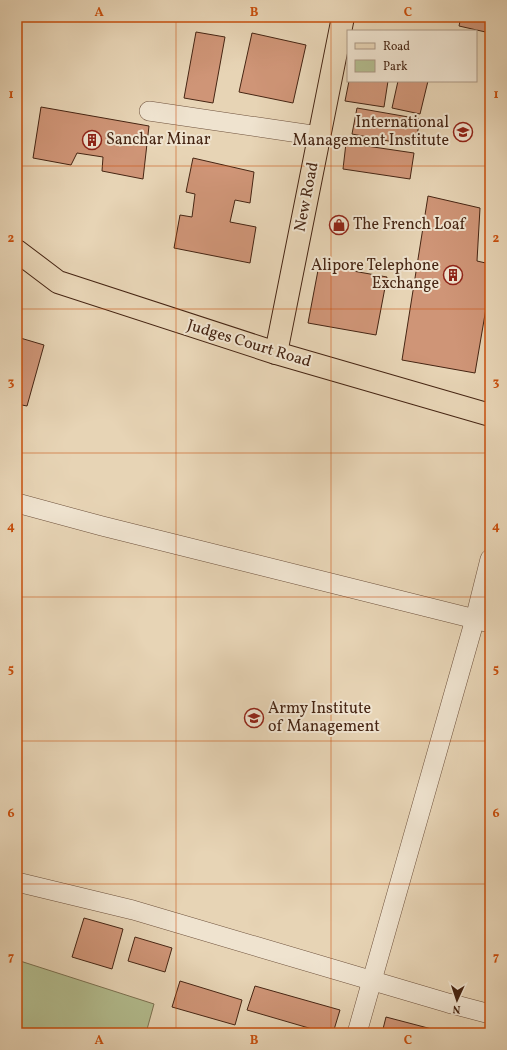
<svg xmlns="http://www.w3.org/2000/svg" width="507" height="1050" font-family="Vollkorn,serif">
<style>
.green{fill:#b3bd8f;stroke:#7c7151}
.building{fill:#cf9577;stroke:#462513}
.lines{fill:none;stroke-linecap:round;stroke-linejoin:round}
.minor-casing{stroke:#6e513c;stroke-width:20}
.major-casing{stroke:#462513;stroke-width:24}
.highway-casing{stroke:#462513;stroke-width:24}
.minor{stroke:#efe3cf;stroke-width:19}
.major{stroke:#e7d4b5;stroke-width:22}
.highway{stroke:#e7d4b5;stroke-width:22}
.grid{fill:none;stroke:#c84f0d;stroke-width:1;stroke-opacity:0.55}
.labels{text-anchor:middle;dominant-baseline:central;stroke-width:4;stroke-linejoin:round;paint-order:stroke}
.poi-label{font-size:16px;fill:#462513;stroke:#efe3cf;text-anchor:start}
.street-label{font-size:16px;fill:#462513;stroke:#efe3cf}
.neatline{fill:none;stroke:#c84f0d;stroke-width:1.5}
.grid-label{font-size:13px;text-anchor:middle;font-weight:bold;fill:#c84f0d}
</style>
<rect width="100%" height="100%" fill="#e7d4b5"/>
<filter id="stains"><feTurbulence type="fractalNoise" baseFrequency=".005" numOctaves="4"/><feColorMatrix values="0 0 0 0 .2 0 0 0 0 .09 0 0 0 0 .02 0 0 0 .5 -.17"/></filter>
<radialGradient id="worn" r=".72"><stop offset=".6" stop-color="#630" stop-opacity="0"/><stop offset="1" stop-color="#630" stop-opacity=".3"/></radialGradient>
<path class="green" d="M17 960 154 1004 146 1033H17Z"/>
<g class="building">
<path d="M299 17H323L322 21Z"/>
<path d="M461 17H490V33L459 26Z"/>
<path d="M196 32 225 37 213 103 184 98Z"/>
<path d="M252 33 306 45 293 103 239 92Z"/>
<path d="M349 81H388L384 107 345 101Z"/>
<path d="M398 81H428L420 114 392 108Z"/>
<path d="M41 107 149 126 143 179 102 171 103 157 77 153 71 165 33 158Z"/>
<path d="M357 108 420 119 415 146 352 134Z"/>
<path d="M346 143 414 153 410 179 343 169Z"/>
<path d="M193 158 254 172 250 203 235 200 230 222 256 227 250 263 174 248 180 215 192 217 195 194 186 192Z"/>
<path d="M428 196 480 208 477 261 490 264V285L475 373 402 360Z"/>
<path d="M319 265 387 277 376 335 308 323Z"/>
<path d="M17 337 44 345 27 406 17 404Z"/>
<path d="M17 901 21 903 17 918Z"/>
<path d="M84 918 123 929 112 969 72 957Z"/>
<path d="M135 937 172 948 165 972 128 961Z"/>
<path d="M180 981 242 1000 235 1025 172 1007Z"/>
<path d="M255 986 340 1010 333 1033H326L247 1010Z"/>
<path d="M386 1017 447 1033H382Z"/>
</g>
<g class="lines">
<defs>
<g id="minor">
<path d="M149 111 319 136"/>
<path d="M17 503 102 526 475 619 490 559"/>
<path d="M17 882 133 910 448 1003 490 1014"/>
<path d="M357 1033 475 619 490 623"/>
</g>
<path id="major" d="M276 353 343 17"/>
<path id="highway" d="M17 251 58 282 276 353 490 415"/>
</defs>
<use href="#minor" class="minor-casing"/>
<use href="#major" class="major-casing"/>
<use href="#highway" class="highway-casing"/>
<use href="#minor" class="minor"/>
<use href="#major" class="major"/>
<use href="#highway" class="highway"/>
</g>
<path class="grid" d="M176 17V1033M331 17V1033M17 166H490M17 309H490M17 453H490M17 597H490M17 741H490M17 884H490"/>
<defs>
<symbol id="university-ring" viewBox="-11 -11 22 22"><circle r="9.5" fill="#efe3cf" stroke="#8f2418" stroke-width="1.5"/><path d="M0-5L7-2L0 1L-7-2ZM-4 1L0 2.5L4 1V4Q0 6-4 4Z" fill="#8f2418"/></symbol>
<symbol id="building-ring" viewBox="-11 -11 22 22"><circle r="9.5" fill="#efe3cf" stroke="#8f2418" stroke-width="1.5"/><path d="M-4-6H4V6H1V3H-1V6H-4ZM-2.5-4.3h1.7v1.8h-1.7ZM.8-4.3h1.7v1.8H.8ZM-2.5-1h1.7V.8h-1.7ZM.8-1h1.7V.8H.8Z" fill="#8f2418"/></symbol>
<symbol id="shop-ring" viewBox="-11 -11 22 22"><circle r="9.5" fill="#efe3cf" stroke="#8f2418" stroke-width="1.5"/><path d="M-5-2.5h2.3a2.7 3.5 0 0 1 5.4 0H5L5.5 6h-11ZM-1.5-2.5h3a1.5 2.3 0 0 0-3 0Z" fill="#8f2418"/></symbol>
</defs>
<g fill-rule="evenodd">
<use href="#university-ring" x="452" y="121" width="22" height="22"/>
<use href="#building-ring" x="81" y="129" width="22" height="22"/>
<use href="#shop-ring" x="328" y="214" width="22" height="22"/>
<use href="#building-ring" x="442" y="264" width="22" height="22"/>
<use href="#university-ring" x="243" y="707" width="22" height="22"/>
</g>
<g class="labels">
<g class="poi-label">
<text x="449" y="123" text-anchor="end">International<tspan x="449" dy="18">Management Institute</tspan></text>
<text x="106" y="140">Sanchar Minar</text>
<text x="353" y="225">The French Loaf</text>
<text x="439" y="266" text-anchor="end">Alipore Telephone<tspan x="439" dy="18">Exchange</tspan></text>
<text x="268" y="709">Army Institute<tspan x="268" dy="18">of Management</tspan></text>
</g>
<g class="street-label">
<text transform="translate(307 197) rotate(-79)">New Road</text>
<text transform="translate(249 344) rotate(17)">Judges Court Road</text>
</g>
</g>
<rect width="507" height="1050" fill="none" stroke="#e7d4b5" stroke-width="44"/>
<rect x="347" y="30" width="130" height="52" fill="#efe3cf" stroke="#ab9784"/>
<rect x="355" y="43" width="20" height="6" fill="#e7d4b5" stroke="#ab9784"/>
<text x="383" y="50" font-size="12" fill="#462513">Road</text>
<rect x="355" y="60" width="20" height="12" fill="#b3bd8f" stroke="#ab9784"/>
<text x="383" y="70" font-size="12" fill="#462513">Park</text>
<g transform="translate(457 1000) rotate(183)" stroke="#efe3cf" stroke-width="3" paint-order="stroke">
<path d="M0-3L7 15L0 10L-7 15Z" fill="#462513"/>
<text y="-6" font-size="11" font-weight="bold" text-anchor="middle" fill="#462513">N</text>
</g>
<rect x="22" y="22" width="463" height="1006" class="neatline"/>
<g class="grid-label">
<text x="99" y="16">A</text>
<text x="254" y="16">B</text>
<text x="408" y="16">C</text>
<text x="11" y="98">1</text>
<text x="496" y="98">1</text>
<text x="11" y="242">2</text>
<text x="496" y="242">2</text>
<text x="11" y="386">3</text>
<text x="496" y="386">3</text>
<text x="11" y="530">4</text>
<text x="496" y="530">4</text>
<text x="11" y="673">5</text>
<text x="496" y="673">5</text>
<text x="11" y="817">6</text>
<text x="496" y="817">6</text>
<text x="11" y="961">7</text>
<text x="496" y="961">7</text>
<text x="99" y="1044">A</text>
<text x="254" y="1044">B</text>
<text x="408" y="1044">C</text>
</g>
<rect width="100%" height="100%" filter="url(#stains)"/>
<rect width="100%" height="100%" fill="url(#worn)"/>
</svg>
